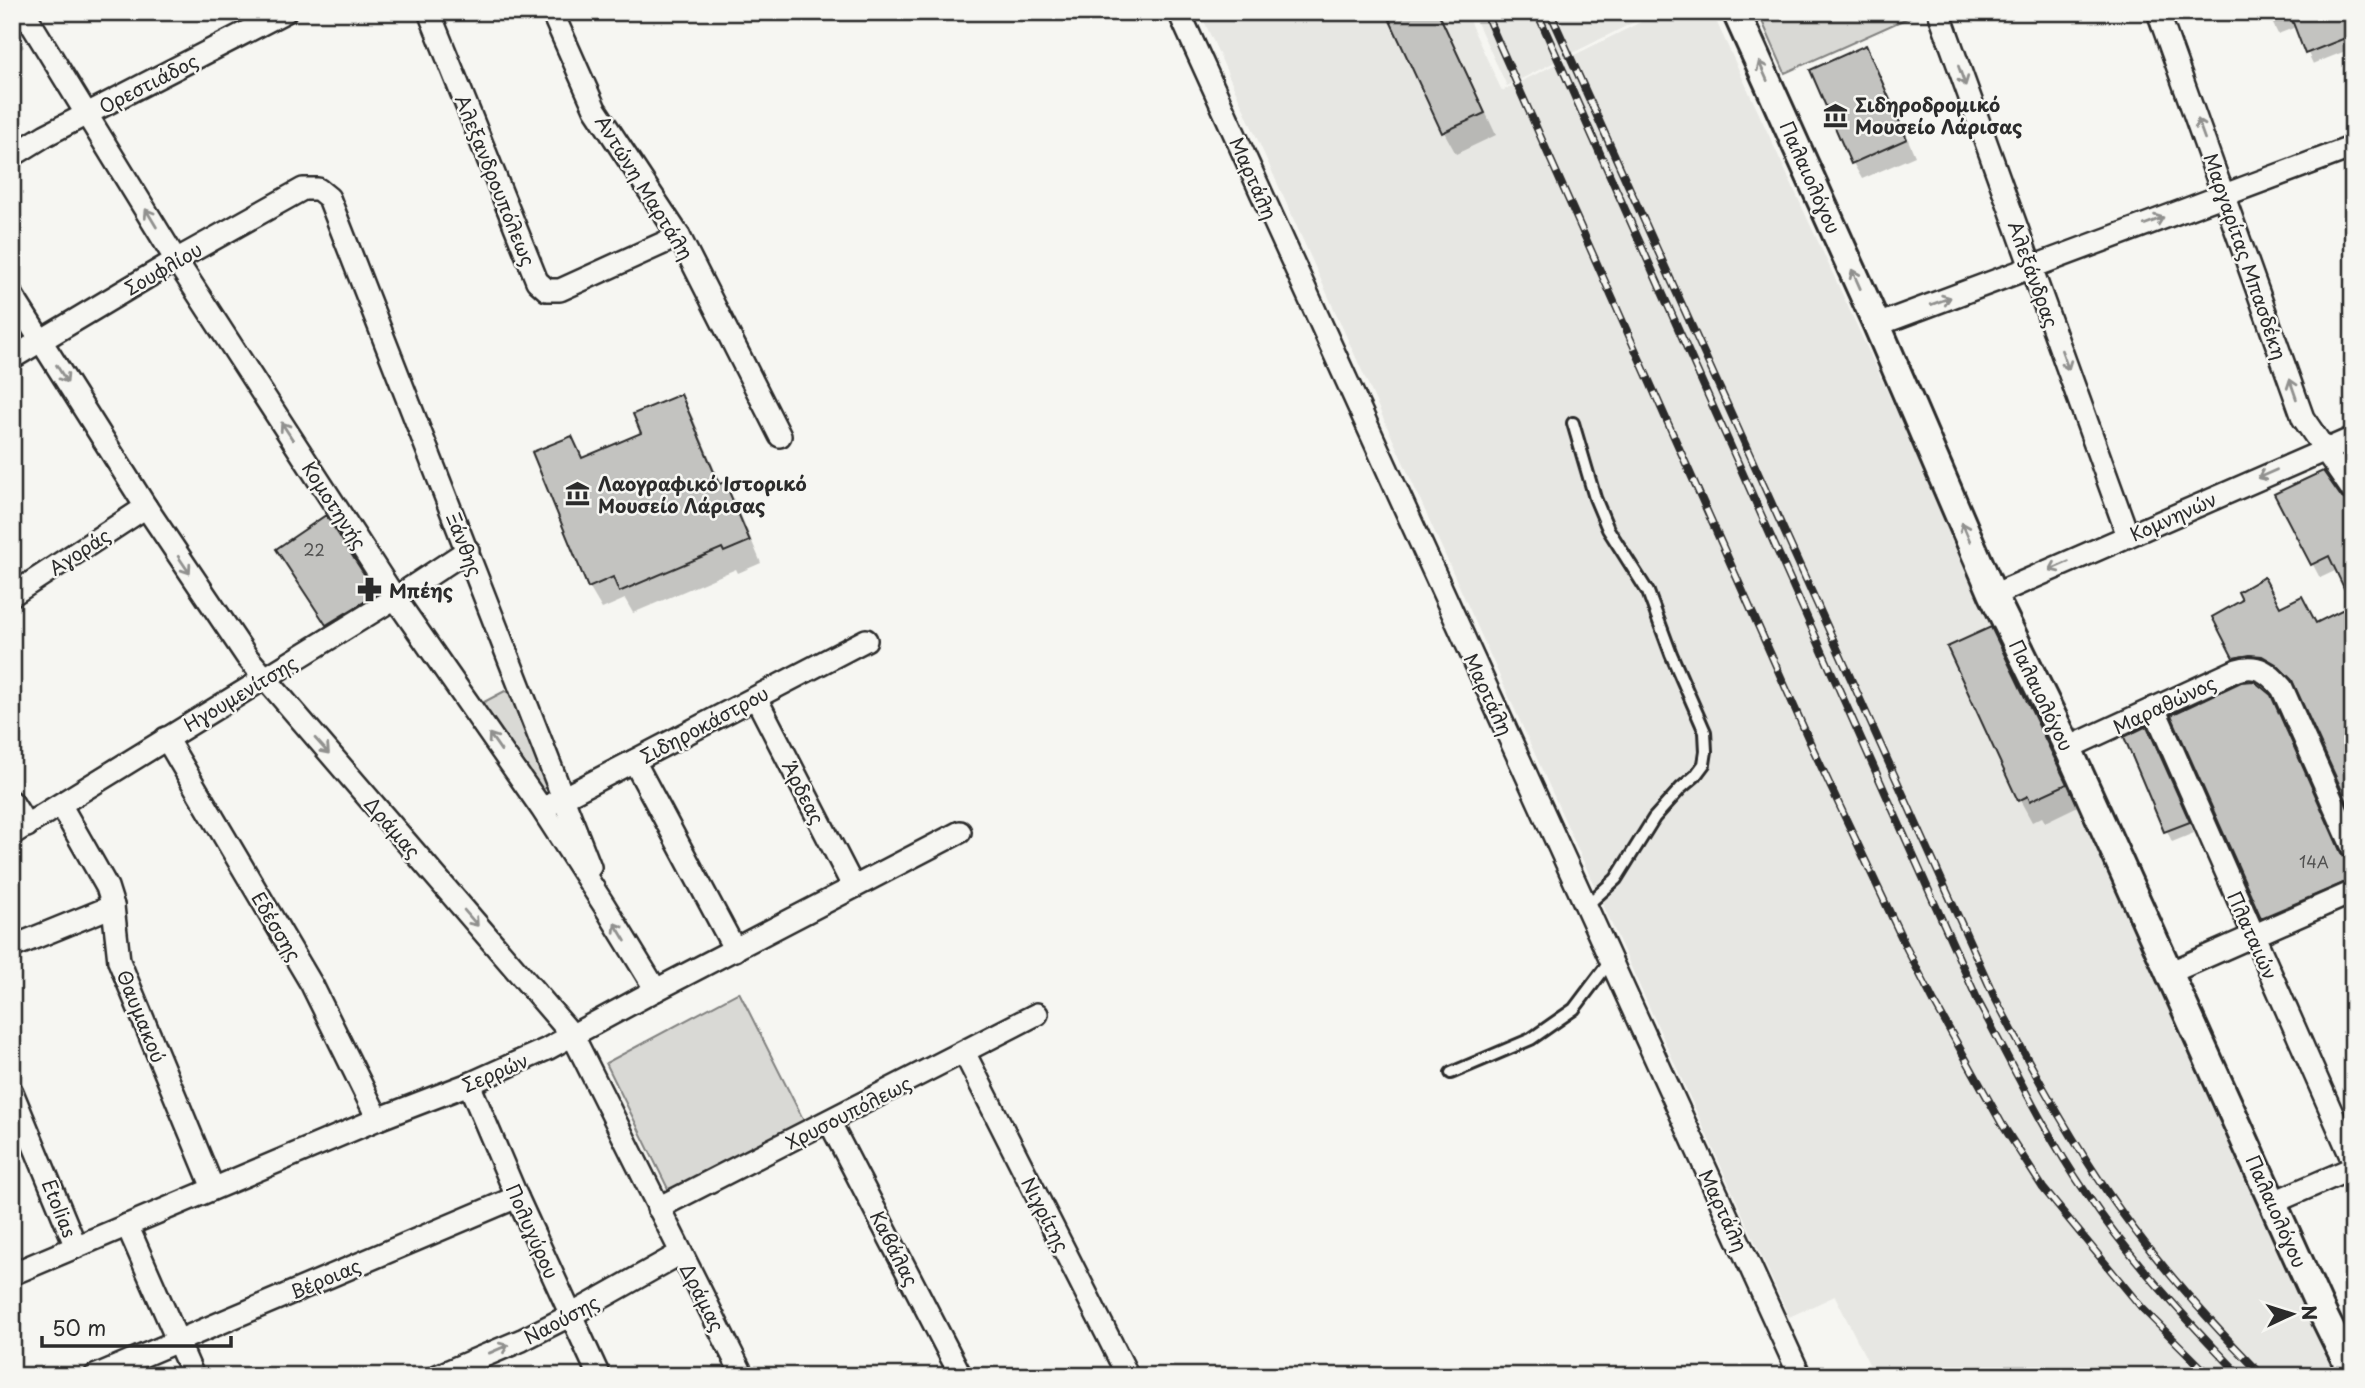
<svg xmlns="http://www.w3.org/2000/svg" width="2365" height="1388" font-family="'Playpen Sans',sans-serif">
<style>
.built{fill:#e7e7e3}
.green{fill:#d9d9d5;stroke:#828280;stroke-width:2}
.shadow{fill:#0003}
.building{fill:#c3c3c0;stroke:#2b2b2b;stroke-width:2}
.lines{fill:none;stroke-linecap:round;stroke-linejoin:round}
.service-casing{stroke:#2b2b2b;stroke-width:16}
.minor-casing{stroke:#2b2b2b;stroke-width:26}
.tertiary-casing{stroke:#2b2b2b;stroke-width:32}
.service{stroke:#f6f6f2;stroke-width:10}
.minor{stroke:#f6f6f2;stroke-width:21}
.tertiary{stroke:#f6f6f2;stroke-width:26}
.rail-casing{stroke:#2b2b2b;stroke-width:8}
.rail{stroke:#f6f6f2;stroke-width:5;stroke-dasharray:16;stroke-linecap:butt}
.oneway{stroke:#90908e}
.labels{text-anchor:middle;dominant-baseline:central;stroke-width:5;stroke-linejoin:round;paint-order:stroke}
.number-label{font-size:16px;fill:#515150}
.street-label{font-size:19px;fill:#2b2b2b;stroke:#f6f6f2}
.poi-label{font-size:19px;font-weight:bold;fill:#2b2b2b;stroke:#f6f6f2;text-anchor:start}
</style>
<rect width="100%" height="100%" fill="#f6f6f2"/>
<filter id="ink" filterUnits="userSpaceOnUse"><feTurbulence type="fractalNoise" baseFrequency=".0143" numOctaves="2"/><feDisplacementMap in="SourceGraphic" scale="14" xChannelSelector="R" yChannelSelector="G"/><feConvolveMatrix kernelMatrix="1 2 1 2 8 2 1 2 1" color-interpolation-filters="sRGB"/></filter>
<g filter="url(#ink)">
<g class="built">
<path d="M1200 12H1465L1502 91 1661 12H1712L2068 783 2338 1376H1875L1835 1296 1789 1317Z"/>
<path d="M1472 12H1654L1507 86Z"/>
</g>
<g class="green">
<path d="M1758 12H1910L1912 16 1785 73Z"/>
<path d="M505 691 514 696 547 786 546 788 540 790 537 788 483 706 484 702Z"/>
<path d="M739 992 807 1127 671 1195 606 1063Z"/>
</g>
<g class="shadow">
<path d="M1388 12H1439L1496 135 1456 154 1444 132Z"/>
<path d="M2267 12H2347L2353 27V48L2313 64 2296 27 2278 34Z"/>
<path d="M12 27 24 47 12 56Z"/>
<path d="M1865 47 1875 63 1915 156 1862 179 1853 163Z"/>
<path d="M681 396 693 418 721 485 725 484 737 506 761 563 738 573 736 569 633 613 625 599 602 609 589 587 571 438 584 459 644 434Z"/>
<path d="M2276 495 2346 504 2337 570 2320 578Z"/>
<path d="M286 563 375 595 383 608 336 638Z"/>
<path d="M2280 609 2316 625 2299 690 2286 677 2242 671 2234 657Z"/>
<path d="M1990 629 2078 806 2045 822 2042 817 2032 822 2020 800 1950 648Z"/>
<path d="M2278 711 2343 857 2353 862V891L2270 931 2174 716Z"/>
<path d="M2147 728 2194 833 2172 842 2126 738Z"/>
</g>
<g class="building">
<path d="M1386 12H1438L1485 113 1442 133Z"/>
<path d="M2289 12H2347L2353 28V35L2305 54Z"/>
<path d="M1866 45 1907 139 1851 164 1810 70Z"/>
<path d="M681 394 719 484 725 482 750 541 724 552 722 548 619 592 613 577 588 588 532 452 572 436 582 458 641 433 633 414Z"/>
<path d="M2323 471 2342 498 2353 504V815L2292 680 2276 664 2262 656 2250 655 2233 658 2212 617 2242 600 2238 592 2264 577 2280 607 2302 596 2316 623 2352 605 2329 556 2311 565 2274 494Z"/>
<path d="M326 515 377 594 326 625 276 549Z"/>
<path d="M1991 627 2067 784 2030 801 2028 796 2018 801 1947 647Z"/>
<path d="M2254 681 2271 695 2341 853 2346 859 2353 861V879L2261 918 2171 715 2241 682Z"/>
<path d="M2147 726 2190 822 2164 832 2124 737Z"/>
</g>
<g class="lines">
<defs>
<g id="service">
<path d="M1573 423 1595 498 1608 529 1648 592 1671 654 1705 732 1706 751 1704 764 1695 776 1681 788 1654 818 1616 879 1586 906"/>
<path d="M1451 1073 1531 1039 1574 1009 1611 960"/>
</g>
<g id="minor">
<path d="M24 12 176 260 395 598 542 809 604 905 656 990"/>
<path d="M429 12 537 281 547 290H560L679 236"/>
<path d="M552 12 595 109 679 236 780 436"/>
<path d="M1179 12 1800 1376"/>
<path d="M1939 12 2128 536"/>
<path d="M2158 12 2303 418 2353 491"/>
<path d="M12 156 46 135 285 12"/>
<path d="M12 295 146 507 247 657 573 1036 743 1376"/>
<path d="M1877 325 2353 147"/>
<path d="M12 358 176 260 303 189H318L329 198 590 867"/>
<path d="M12 595 146 507"/>
<path d="M1993 595 2353 438"/>
<path d="M756 698 853 886"/>
<path d="M2154 708 2353 1161"/>
<path d="M166 738 312 985 378 1119"/>
<path d="M2068 748 2237 670C2258 663 2269 673 2282 688L2353 848"/>
<path d="M634 761 735 950"/>
<path d="M12 802 27 826"/>
<path d="M553 803 866 640"/>
<path d="M61 806 107 887 113 906 119 961 213 1188"/>
<path d="M12 834 395 598 468 550"/>
<path d="M12 947 113 906"/>
<path d="M2169 973 2353 892"/>
<path d="M964 1052 1128 1376"/>
<path d="M469 1084 517 1197 599 1376"/>
<path d="M12 1092 76 1247"/>
<path d="M829 1121 961 1376"/>
<path d="M2274 1202 2353 1168"/>
<path d="M658 1208 1037 1014"/>
<path d="M127 1225 193 1376"/>
<path d="M12 1274 378 1119 469 1084 547 1049 656 990 960 832"/>
<path d="M95 1376 517 1197"/>
<path d="M437 1376 522 1340 571 1315 681 1253"/>
</g>
<path id="tertiary" d="M1736 12 1877 325 1993 595 2068 748 2321 1310 2353 1375"/>
</defs>
<use href="#service" class="service-casing"/>
<use href="#minor" class="minor-casing"/>
<use href="#tertiary" class="tertiary-casing"/>
<use href="#service" class="service"/>
<use href="#minor" class="minor"/>
<use href="#tertiary" class="tertiary"/>
<defs>
<g id="rail">
<path d="M1485 12 1813 749 1907 949 1934 1002 2002 1124 2043 1188 2142 1308 2210 1376"/>
<path d="M1537 12 1979 1003C2013 1067 2045 1133 2086 1193 2130 1259 2186 1319 2241 1376"/>
<path d="M1550 12 1994 996C2027 1059 2060 1121 2100 1181 2145 1250 2205 1317 2263 1376"/>
</g>
</defs>
<use href="#rail" class="rail-casing"/>
<use href="#rail" class="rail"/>
</g>
<defs><path id="oneway-shaft" d="M-6 0H5M1.5-3L5.5 0L1.5 3" fill="none" stroke-width="1.6" stroke-linecap="round" stroke-linejoin="round" transform="scale(1.75)"/></defs>
<g class="oneway">
<use href="#oneway-shaft" transform="translate(1763 71) rotate(-114)"/>
<use href="#oneway-shaft" transform="translate(1962 76) rotate(70)"/>
<use href="#oneway-shaft" transform="translate(2201 129) rotate(-110)"/>
<use href="#oneway-shaft" transform="translate(151 218) rotate(-121)"/>
<use href="#oneway-shaft" transform="translate(2154 221) rotate(-21)"/>
<use href="#oneway-shaft" transform="translate(1856 279) rotate(-114)"/>
<use href="#oneway-shaft" transform="translate(1941 301) rotate(-20)"/>
<use href="#oneway-shaft" transform="translate(2065 360) rotate(70)"/>
<use href="#oneway-shaft" transform="translate(62 374) rotate(58)"/>
<use href="#oneway-shaft" transform="translate(2293 389) rotate(-109)"/>
<use href="#oneway-shaft" transform="translate(287 431) rotate(-123)"/>
<use href="#oneway-shaft" transform="translate(2267 474) rotate(156)"/>
<use href="#oneway-shaft" transform="translate(1966 532) rotate(-113)"/>
<use href="#oneway-shaft" transform="translate(184 565) rotate(56)"/>
<use href="#oneway-shaft" transform="translate(2059 566) rotate(156)"/>
<use href="#oneway-shaft" transform="translate(495 742) rotate(-125)"/>
<use href="#oneway-shaft" transform="translate(322 746) rotate(48)"/>
<use href="#oneway-shaft" transform="translate(471 918) rotate(49)"/>
<use href="#oneway-shaft" transform="translate(620 932) rotate(-121)"/>
<use href="#oneway-shaft" transform="translate(499 1349) rotate(-23)"/>
</g>
</g>
<defs>
<symbol id="museum-bare" viewBox="-9 -9 18 18"><path d="M0-6L6-3V-2H-6V-3ZM-5-1h2V3h-2ZM-1-1h2V3h-2ZM3-1h2V3H3ZM-6 4H6V6H-6Z" fill="#2b2b2b" stroke="#f6f6f2" stroke-width="2.5" paint-order="stroke"/></symbol>
<symbol id="pharmacy-bare" viewBox="-9 -9 18 18"><path d="M-2-6h4v4h4v4h-4v4h-4v-4h-4v-4h4Z" fill="#2b2b2b" stroke="#f6f6f2" stroke-width="2.5" paint-order="stroke"/></symbol>
</defs>
<g fill-rule="evenodd">
<use href="#museum-bare" x="1818" y="98" width="35" height="35"/>
<use href="#museum-bare" x="560" y="476" width="35" height="35"/>
<use href="#pharmacy-bare" x="352" y="572" width="35" height="35"/>
</g>
<g class="labels">
<g class="number-label">
<text x="314" y="549">22</text>
<text x="2314" y="861">14A</text>
</g>
<g class="street-label">
<text transform="translate(148 83) rotate(-27)">Ορεστιάδος</text>
<text transform="translate(1811 177) rotate(66)">Παλαιολόγου</text>
<text transform="translate(1254 178) rotate(66)">Μαρτάλη</text>
<text transform="translate(496 180) rotate(68)">Αλεξανδρουπόλεως</text>
<text transform="translate(645 187) rotate(58)">Αντώνη Μαρτάλη</text>
<text transform="translate(2246 256) rotate(71)">Μαργαρίτας Μπασδέκη</text>
<text transform="translate(163 268) rotate(-30)">Σουφλίου</text>
<text transform="translate(2034 274) rotate(70)">Αλεξάνδρας</text>
<text transform="translate(335 505) rotate(57)">Κομοτηνής</text>
<text transform="translate(2173 516) rotate(-24)">Κομνηνών</text>
<text transform="translate(465 544) rotate(69)">Ξάνθης</text>
<text transform="translate(79 551) rotate(-33)">Αγοράς</text>
<text transform="translate(240 693) rotate(-31)">Ηγουμενίτσης</text>
<text transform="translate(1489 694) rotate(65)">Μαρτάλη</text>
<text transform="translate(2042 695) rotate(64)">Παλαιολόγου</text>
<text transform="translate(2164 704) rotate(-25)">Μαραθώνος</text>
<text transform="translate(704 724) rotate(-28)">Σιδηροκάστρου</text>
<text transform="translate(804 792) rotate(63)">Άρδεας</text>
<text transform="translate(393 827) rotate(49)">Δράμας</text>
<text transform="translate(277 926) rotate(59)">Εδέσσης</text>
<text transform="translate(2253 935) rotate(66)">Πλαταιών</text>
<text transform="translate(142 1016) rotate(68)">Θαυμακού</text>
<text transform="translate(495 1072) rotate(-23)">Σερρών</text>
<text transform="translate(848 1112) rotate(-27)">Χρυσουπόλεως</text>
<text transform="translate(60 1208) rotate(68)">Etolias</text>
<text transform="translate(1724 1210) rotate(65)">Μαρτάλη</text>
<text transform="translate(2277 1211) rotate(66)">Παλαιολόγου</text>
<text transform="translate(1046 1214) rotate(63)">Νιγρίτης</text>
<text transform="translate(533 1231) rotate(66)">Πολυγύρου</text>
<text transform="translate(895 1248) rotate(63)">Καβάλας</text>
<text transform="translate(325 1278) rotate(-23)">Βέροιας</text>
<text transform="translate(703 1297) rotate(63)">Δράμας</text>
<text transform="translate(561 1319) rotate(-28)">Ναούσης</text>
</g>
<g class="poi-label">
<text x="1855" y="104">Σιδηροδρομικό<tspan x="1855" dy="22">Μουσείο Λάρισας</tspan></text>
<text x="598" y="483">Λαογραφικό Ιστορικό<tspan x="598" dy="22">Μουσείο Λάρισας</tspan></text>
<text x="389" y="590">Μπέης</text>
</g>
</g>
<rect width="2365" height="1388" fill="none" stroke="#f6f6f2" stroke-width="42"/>
<rect x="21" y="21" width="2323" height="1346" fill="none" stroke="#2b2b2b" stroke-width="2.5" filter="url(#ink)"/>
<g transform="translate(2292 1314) rotate(86)" stroke="#f6f6f2" stroke-width="5" paint-order="stroke">
<path d="M0-5L12 26L0 18L-12 26Z" fill="#2b2b2b"/>
<text y="-10" font-size="19" font-weight="bold" text-anchor="middle" fill="#2b2b2b">N</text>
</g>
<path d="M42 1336v10h189v-10" fill="none" stroke="#2b2b2b" stroke-width="3.5"/>
<text x="52" y="1336" font-size="21" fill="#2b2b2b" stroke="#f6f6f2" stroke-width="5" paint-order="stroke">50 m</text>
</svg>
